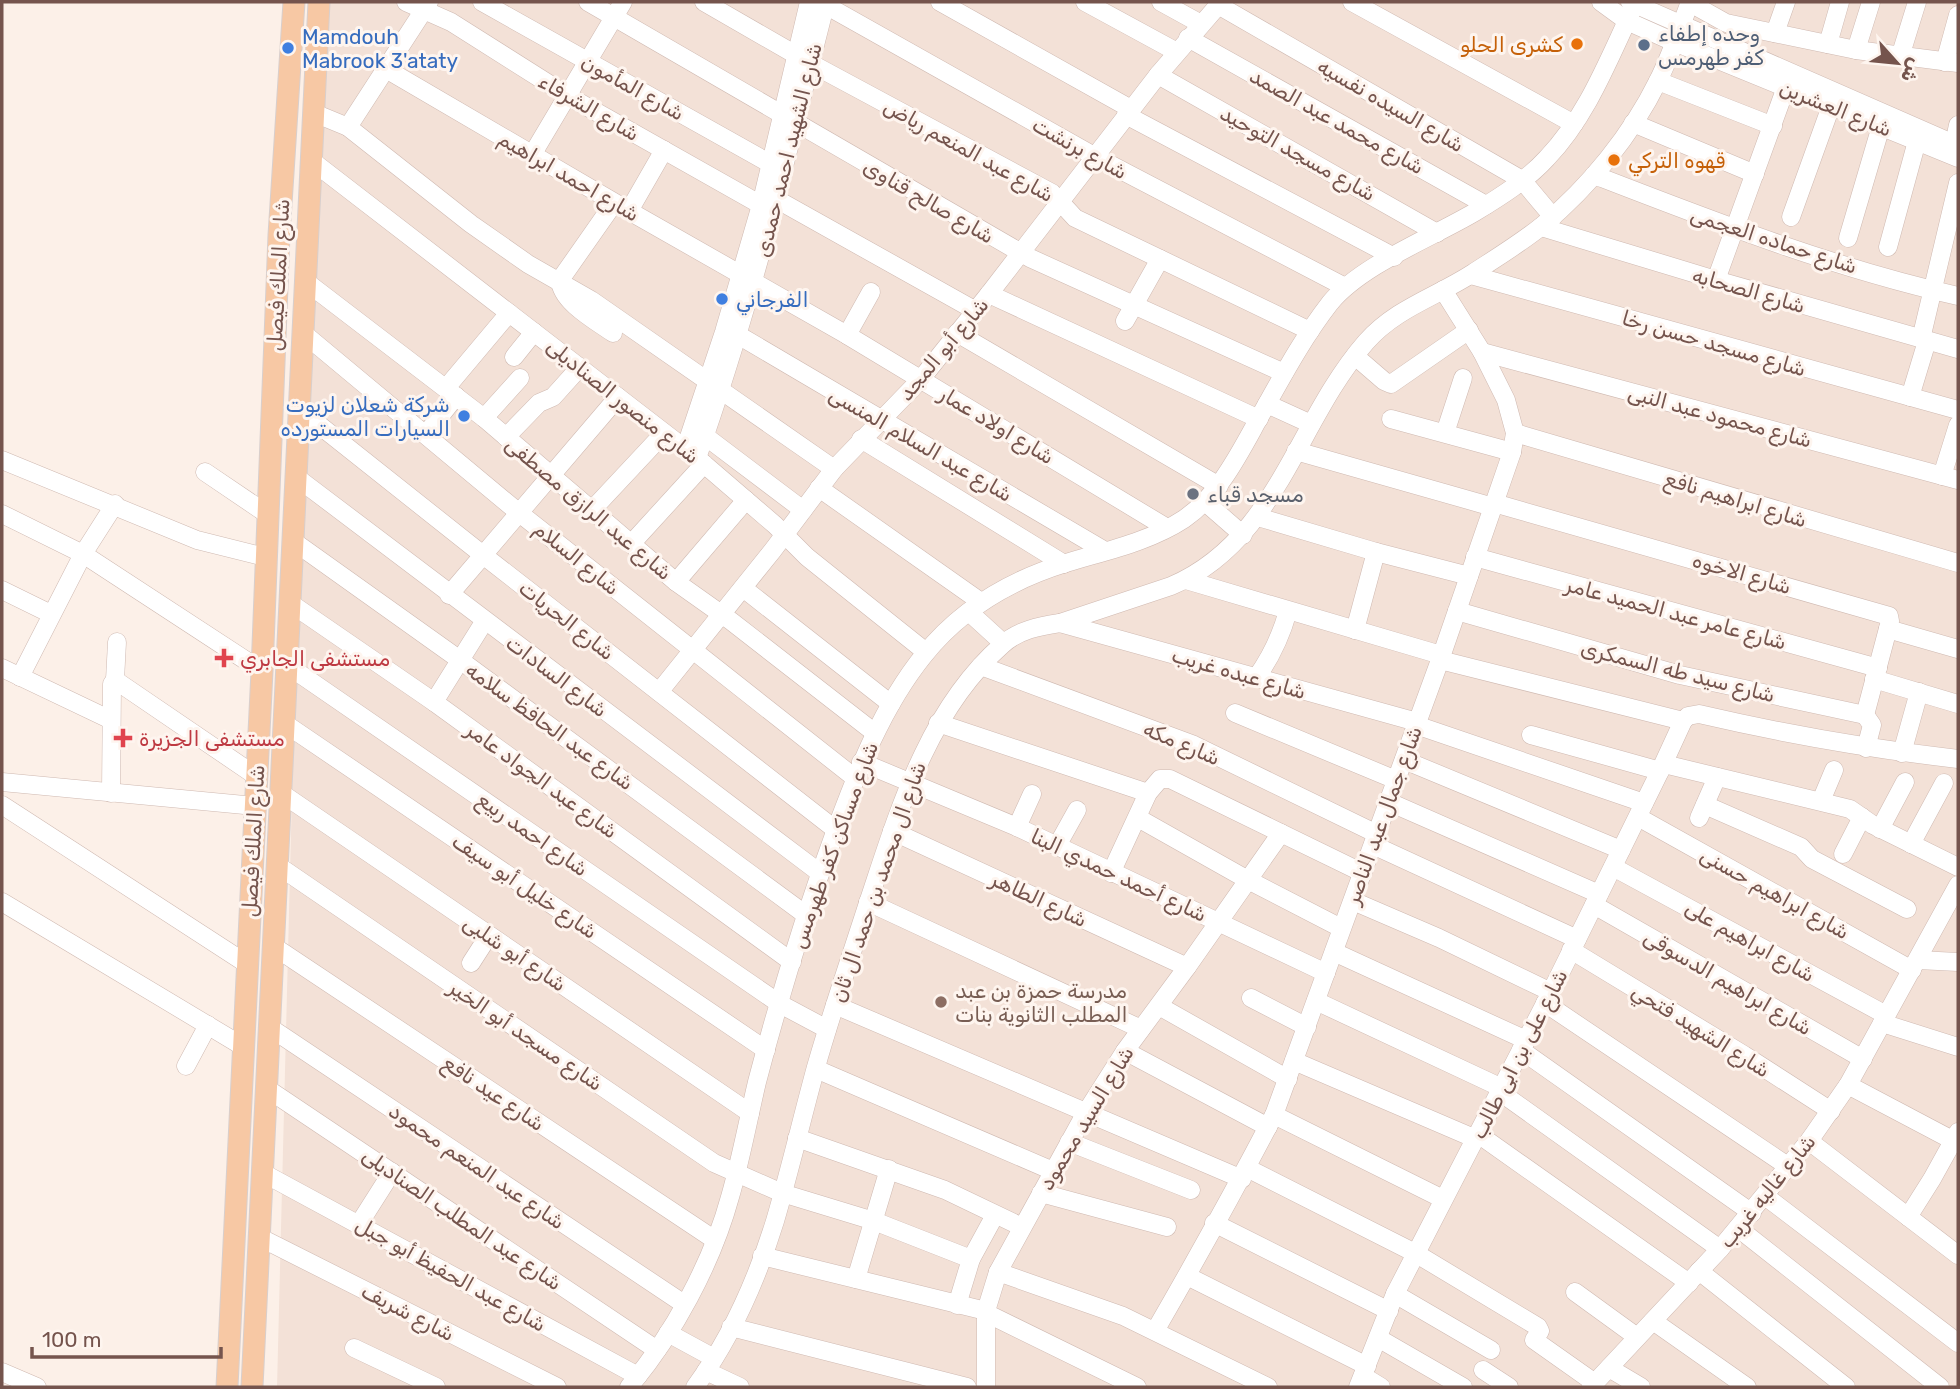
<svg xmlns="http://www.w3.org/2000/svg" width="1960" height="1389" font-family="Rubik,'Noto Sans Arabic',sans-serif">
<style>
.residential{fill:#f3e1d7}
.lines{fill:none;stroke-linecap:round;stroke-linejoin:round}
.minor-casing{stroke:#cfb9b1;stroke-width:19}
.major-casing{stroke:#d8cfcd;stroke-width:23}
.minor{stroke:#fff;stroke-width:18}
.major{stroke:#f7c8a4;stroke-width:21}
.food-dot{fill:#e8710a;stroke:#fef5ef;stroke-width:2.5}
.service-dot{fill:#5c6f8a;stroke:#fef5ef;stroke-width:2.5}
.shop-dot{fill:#3f7fe0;stroke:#fef5ef;stroke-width:2.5}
.worship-dot{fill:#6b7280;stroke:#fef5ef;stroke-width:2.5}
.health-dot{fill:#e0444e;stroke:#fef5ef;stroke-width:2.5}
.education-dot{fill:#8d6e63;stroke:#fef5ef;stroke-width:2.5}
.labels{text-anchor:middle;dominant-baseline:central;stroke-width:6;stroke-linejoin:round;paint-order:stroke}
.service-label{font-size:21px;fill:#4e5e75;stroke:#fef5ef;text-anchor:start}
.shop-label{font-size:21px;fill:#366cbe;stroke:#fef5ef;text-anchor:start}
.food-label{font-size:21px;fill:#c56008;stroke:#fef5ef;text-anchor:end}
.street-label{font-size:21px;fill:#75544d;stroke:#fef5ef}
.worship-label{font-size:21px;fill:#5b616d;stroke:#fef5ef;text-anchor:start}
.health-label{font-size:21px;fill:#be3a42;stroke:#fef5ef;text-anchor:start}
.education-label{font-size:21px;fill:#785e54;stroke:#fef5ef;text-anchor:start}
</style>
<rect width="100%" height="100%" fill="#fcf0e8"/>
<path class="residential" d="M312 2H1958V1387H277Z"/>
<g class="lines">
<defs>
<g id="minor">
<path d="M406 2 451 22 568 96 770 210"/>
<path d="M482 2 778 168"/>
<path d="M588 2 1030 258 1284 373"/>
<path d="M704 2 810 63 1052 193 1075 218 1310 331"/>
<path d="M820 2 1094 156 1345 287"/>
<path d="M940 2 1131 109"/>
<path d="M1085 2 1177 52"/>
<path d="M1161 2 1201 24"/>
<path d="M1352 2 1574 124"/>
<path d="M1601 2 1627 21 1674 42 1958 158"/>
<path d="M1630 2 1945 140"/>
<path d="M1690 3 1726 23 1856 50 1958 63"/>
<path d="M1218 5 1522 180 1553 217"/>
<path d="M1775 33 1786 2"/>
<path d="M1188 38 1486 205"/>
<path d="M1828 44 1840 2"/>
<path d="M1856 50 1871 2"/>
<path d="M1900 57 1917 2"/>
<path d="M1945 62 1958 15"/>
<path d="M386 69 629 211 847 335 1167 528"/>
<path d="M1158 75 1437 233"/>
<path d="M1658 81 1773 126"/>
<path d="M314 113 348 127 471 224 528 264 591 300 834 469"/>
<path d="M1126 115 1394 257"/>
<path d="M1633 123 1755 174"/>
<path d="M348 127 429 2"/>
<path d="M1954 144 1958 125"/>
<path d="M532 155 623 2"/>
<path d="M312 161 697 458 775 525 807 557 926 652"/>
<path d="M1594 175C1713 221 1833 268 1958 296"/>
<path d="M776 199 976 311"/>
<path d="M629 211 664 150"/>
<path d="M1791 217 1831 106"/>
<path d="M1541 227 1716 280 1958 349"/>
<path d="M1848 238 1881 126"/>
<path d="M1888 247 1917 141"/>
<path d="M1471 275 1958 410"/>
<path d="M1716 280 1786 87"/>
<path d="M305 281 484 418 676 582 731 621 875 733"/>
<path d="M989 294 1259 419"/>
<path d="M1125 321 1160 259"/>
<path d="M303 333 518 512 855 778"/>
<path d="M613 333C596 321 561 302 560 280L614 203"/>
<path d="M957 333 1219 486"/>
<path d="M738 335 1105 551"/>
<path d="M847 335 871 292"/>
<path d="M1921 339 1958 183"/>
<path d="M1482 352 1958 480"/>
<path d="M1355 356 1384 381 1391 384 1469 330"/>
<path d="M514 357 534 332"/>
<path d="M446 388 509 313"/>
<path d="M1910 397 1927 341"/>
<path d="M1267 404 1311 424"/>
<path d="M299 409 483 555 836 830"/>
<path d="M484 418 520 378"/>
<path d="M1391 419 1512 452"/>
<path d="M1445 433 1463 378"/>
<path d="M1515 433 1958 563"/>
<path d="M426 434 456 396"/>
<path d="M705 436 803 510"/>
<path d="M506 437 539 403 553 397 580 367"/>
<path d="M861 439 1064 564"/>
<path d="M685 449 724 332 761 205 809 2"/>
<path d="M1296 451 1493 507"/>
<path d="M697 458C750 309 787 155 826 2"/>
<path d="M2 460 197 540 265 557"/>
<path d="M205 472 267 514"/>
<path d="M1942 476 1958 425"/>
<path d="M296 477 820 873"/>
<path d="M819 488 981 602"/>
<path d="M1204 501 1243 535"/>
<path d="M1494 503 1889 616 1890 621 1865 715"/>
<path d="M592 510 664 433"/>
<path d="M2 514 83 554 262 671"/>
<path d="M1258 517 1376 552 1469 576"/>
<path d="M293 541 460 660 806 915"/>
<path d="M631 544 704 464"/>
<path d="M1475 557 1878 668"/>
<path d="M1186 580 1441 655"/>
<path d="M676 582 746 500"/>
<path d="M743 588 891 704"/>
<path d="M2 590 51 614"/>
<path d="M449 595 618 397"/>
<path d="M290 603 434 702 792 962"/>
<path d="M1457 611 1680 675 1865 715 1872 725 1866 748"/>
<path d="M969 612 1003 643"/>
<path d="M1060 623 1417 722"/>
<path d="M1888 629 1958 649"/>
<path d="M1355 630 1376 552"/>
<path d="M1440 660 1683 721"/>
<path d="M287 665 780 1004 827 1029"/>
<path d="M981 666 1194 745 1377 834"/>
<path d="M2 668 111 720"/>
<path d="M20 677 83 554 115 504"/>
<path d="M1256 678C1272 656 1281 636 1288 611"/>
<path d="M1874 679 1958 704"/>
<path d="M115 680 117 642"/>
<path d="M659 692 773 550 834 469 921 379 989 294 1158 75 1221 2"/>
<path d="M434 702 484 622"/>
<path d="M1235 713 1396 780"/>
<path d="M284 723 766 1050"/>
<path d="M938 723 1148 793"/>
<path d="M1416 725 1644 803"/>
<path d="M1531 735 1660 771"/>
<path d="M1902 753 1919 692"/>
<path d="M1404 760 1621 850"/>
<path d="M861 762 1017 827 1326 973"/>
<path d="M1664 764 1850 809 1873 825 1958 867"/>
<path d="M2 782 255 806"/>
<path d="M111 793 112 684 115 680 256 776"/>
<path d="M281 793 750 1113"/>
<path d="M1821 801 1834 770"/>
<path d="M1389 802 1599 894"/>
<path d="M2 805 247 964"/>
<path d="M1705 805 1801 847 1812 859 1907 909"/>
<path d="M1638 817 1912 970"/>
<path d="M1138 818 1248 880 1341 928"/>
<path d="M1699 818 1717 777"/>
<path d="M1017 827 1032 794"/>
<path d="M1880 829 1905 782"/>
<path d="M892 831 1187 967"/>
<path d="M1911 844 1944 783"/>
<path d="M1373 845 1577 939"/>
<path d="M1057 846 1077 810"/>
<path d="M1843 854 1862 817"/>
<path d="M277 865 714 1163 782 1193 874 1221 971 1259"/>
<path d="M1613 867 1886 1015"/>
<path d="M1111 873 1148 793 1160 779H1170L1363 873"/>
<path d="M1353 901 1439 938 1551 992"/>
<path d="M2 902 244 1047"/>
<path d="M868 902 1141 1029"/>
<path d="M1594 905 1863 1059"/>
<path d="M273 946 715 1240"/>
<path d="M1571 950 1744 1055 1831 1111"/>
<path d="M1334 952 1526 1040"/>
<path d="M1918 960 1958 962"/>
<path d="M471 963 489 935"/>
<path d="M1251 998 1307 1027"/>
<path d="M1316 1001 1502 1088"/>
<path d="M1545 1003 1789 1167"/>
<path d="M835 1005 1242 1179"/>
<path d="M1159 1006 1288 1079"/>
<path d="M1882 1023 1958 1047"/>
<path d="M269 1027 684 1304"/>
<path d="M1521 1050 1752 1213"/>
<path d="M1125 1051 1268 1127"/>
<path d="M1294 1061 1476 1139"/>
<path d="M186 1066 208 1025"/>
<path d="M816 1069 1053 1171"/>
<path d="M1848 1085 1958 1143"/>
<path d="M266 1088 657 1350"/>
<path d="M1500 1092 1720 1249"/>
<path d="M1274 1115 1443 1199"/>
<path d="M1478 1134 1689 1283"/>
<path d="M797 1138 945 1190 1022 1227"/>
<path d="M1809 1141 1958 1255"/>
<path d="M1069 1142 1191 1190"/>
<path d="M1247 1168 1415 1253 1538 1327 1540 1331 1534 1340 1595 1383"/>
<path d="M263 1173 638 1376"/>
<path d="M1041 1193 1167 1227"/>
<path d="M1765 1196 1958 1343"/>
<path d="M1908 1217 1932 1179 1958 1132"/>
<path d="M1214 1223 1389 1311"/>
<path d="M359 1224 392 1172"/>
<path d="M1738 1228 1940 1387"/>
<path d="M259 1237 557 1387"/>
<path d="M762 1256 986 1311"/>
<path d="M1699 1271 1846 1387"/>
<path d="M998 1272 1123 1316 1268 1387"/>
<path d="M1187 1276 1367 1366"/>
<path d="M856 1279 889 1169"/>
<path d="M1575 1292 1637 1337"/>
<path d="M1395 1294 1491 1350"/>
<path d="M957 1305 971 1259 995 1215"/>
<path d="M986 1313 1137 1387"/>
<path d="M1653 1321 1747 1387"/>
<path d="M731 1327 967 1387"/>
<path d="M1155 1331C1196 1260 1236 1188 1274 1115L1440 660 1512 452 1515 433 1506 400 1482 352 1443 290"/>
<path d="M668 1333 714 1358"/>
<path d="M1378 1338 1463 1387"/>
<path d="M354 1348 436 1387"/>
<path d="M1609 1368 1641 1387"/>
<path d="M1483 1370 1509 1387"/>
<path d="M706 1371 740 1387"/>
<path d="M2 1372 37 1387"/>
<path d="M1363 1376 1381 1387"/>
<path d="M629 1387C673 1335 712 1263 730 1197 741 1159 748 1120 757 1082 779 998 805 914 835 832 858 770 882 707 924 655 960 610 1011 580 1066 563 1105 551 1149 542 1184 519 1219 495 1239 454 1259 418 1281 379 1302 339 1330 303 1361 265 1431 238 1475 212 1500 197 1527 180 1547 158 1589 114 1610 55 1636 2"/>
<path d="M695 1387C731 1338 757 1279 775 1221 790 1170 802 1118 816 1067 832 1011 851 956 869 900 899 810 928 710 1002 645 1018 630 1040 626 1060 623L1171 586C1277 541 1296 422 1366 342 1396 308 1436 297 1473 273 1496 258 1521 243 1543 225 1589 187 1632 134 1658 81 1671 55 1680 28 1690 2"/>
<path d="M986 1387V1311L998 1272 1085 1114 1125 1051 1187 967 1281 833"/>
<path d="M1358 1387 1395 1294 1551 992 1660 771 1683 721 1688 716 1699 714C1785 734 1871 749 1958 759"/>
<path d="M1591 1387 1720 1249 1809 1141 1848 1085 1958 885"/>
</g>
<g id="major">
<path d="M227 1387 262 671 279 235 294 2"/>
<path d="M252 1387 319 2"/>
</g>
</defs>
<use href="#minor" class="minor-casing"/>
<use href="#major" class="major-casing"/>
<use href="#minor" class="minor"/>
<use href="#major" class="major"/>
</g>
<g class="food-dot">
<circle cx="1577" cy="44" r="7"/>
<circle cx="1614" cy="160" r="7"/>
</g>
<circle class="service-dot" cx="1644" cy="45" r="7"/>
<g class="shop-dot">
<circle cx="288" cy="48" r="7"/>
<circle cx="722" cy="299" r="7"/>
<circle cx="464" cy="416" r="7"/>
</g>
<circle class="worship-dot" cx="1193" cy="494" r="7"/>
<g class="health-dot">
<path d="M220.5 647.5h7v7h7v7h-7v7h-7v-7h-7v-7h7z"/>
<path d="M119.5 727.5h7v7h7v7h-7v7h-7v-7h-7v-7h7z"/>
</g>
<circle class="education-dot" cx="941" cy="1002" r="7"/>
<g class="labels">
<g class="service-label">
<text x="1658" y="33">وحده إطفاء<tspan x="1658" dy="24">كفر طهرمس</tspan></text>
</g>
<g class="shop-label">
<text x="302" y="36">Mamdouh<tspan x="302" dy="24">Mabrook 3'ataty</tspan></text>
<text x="736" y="299">الفرجاني</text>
<text x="450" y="404" text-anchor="end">شركة شعلان لزيوت<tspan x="450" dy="24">السيارات المستورده</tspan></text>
</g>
<g class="food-label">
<text x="1563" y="44">كشرى الحلو</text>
<text x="1628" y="160" text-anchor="start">قهوه التركي</text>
</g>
<g class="street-label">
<text transform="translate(633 87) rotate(29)">شارع المأمون</text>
<text transform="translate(1391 105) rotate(30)">شارع السيده نفسيه</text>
<text transform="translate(589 107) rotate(30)">شارع الشرفاء</text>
<text transform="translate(1836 108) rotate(22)">شارع العشرين</text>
<text transform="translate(1337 121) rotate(29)">شارع محمد عبد الصمد</text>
<text transform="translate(1080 148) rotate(29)">شارع برنشت</text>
<text transform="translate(788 150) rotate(-76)">شارع الشهيد احمد حمدى</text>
<text transform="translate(969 150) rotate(29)">شارع عبد المنعم رياض</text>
<text transform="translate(1298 153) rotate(29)">شارع مسجد التوحيد</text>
<text transform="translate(569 176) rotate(30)">شارع احمد ابراهيم</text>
<text transform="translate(929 201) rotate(30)">شارع صالح قناوى</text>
<text transform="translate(1774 240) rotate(18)">شارع حماده العجمى</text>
<text transform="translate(278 275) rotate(-87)">شارع الملك فيصل</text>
<text transform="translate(1749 290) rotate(16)">شارع الصحابه</text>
<text transform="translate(1714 343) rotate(16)">شارع مسجد حسن رخا</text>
<text transform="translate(943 349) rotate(-50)">شارع أبو المجد</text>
<text transform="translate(623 401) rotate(38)">شارع منصور الصناديلى</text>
<text transform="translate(1720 416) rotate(15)">شارع محمود عبد النبى</text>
<text transform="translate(997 425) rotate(31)">شارع اولاد عمار</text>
<text transform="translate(921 444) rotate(30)">شارع عبد السلام المنسى</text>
<text transform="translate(1736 499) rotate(17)">شارع ابراهيم نافع</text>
<text transform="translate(589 508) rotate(40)">شارع عبد الرازق مصطفى</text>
<text transform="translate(577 558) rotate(39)">شارع السلام</text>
<text transform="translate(1742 573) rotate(16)">شارع الاخوه</text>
<text transform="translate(1676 613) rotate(15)">شارع عامر عبد الحميد عامر</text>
<text transform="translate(567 620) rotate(38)">شارع الحريات</text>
<text transform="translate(1678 671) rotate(14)">شارع سيد طه السمكرى</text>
<text transform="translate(1239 673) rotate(16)">شارع عبده غريب</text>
<text transform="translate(557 676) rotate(37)">شارع السادات</text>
<text transform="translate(550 726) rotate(36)">شارع عبد الحافظ سلامه</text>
<text transform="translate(1182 743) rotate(23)">شارع مكه</text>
<text transform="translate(542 780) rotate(36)">شارع عبد الجواد عامر</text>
<text transform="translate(1383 815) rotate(-70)">شارع جمال عبد الناصر</text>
<text transform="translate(533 834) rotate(35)">شارع احمد ربيع</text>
<text transform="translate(253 841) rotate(-87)">شارع الملك فيصل</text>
<text transform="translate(834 845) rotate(-70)">شارع مساكن كفر طهرمس</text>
<text transform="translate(1119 875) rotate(25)">شارع أحمد حمدي البنا</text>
<text transform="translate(878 882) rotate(-71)">شارع ال محمد بن حمد ال ثان</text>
<text transform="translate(525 886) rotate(34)">شارع خليل أبو سيف</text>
<text transform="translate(1775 893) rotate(29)">شارع ابراهيم حسنى</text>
<text transform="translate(1039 899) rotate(25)">شارع الطاهر</text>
<text transform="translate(1750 941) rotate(29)">شارع ابراهيم على</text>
<text transform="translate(515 953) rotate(34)">شارع أبو شلبى</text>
<text transform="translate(1728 982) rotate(30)">شارع ابراهيم الدسوقى</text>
<text transform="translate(1701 1030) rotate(32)">شارع الشهيد فتحي</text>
<text transform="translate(526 1035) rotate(34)">شارع مسجد أبو الخير</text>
<text transform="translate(1519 1054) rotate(-63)">شارع على بن ابى طالب</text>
<text transform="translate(494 1093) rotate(34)">شارع عيد نافع</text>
<text transform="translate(1086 1118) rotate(-59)">شارع السيد محمود</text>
<text transform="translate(477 1166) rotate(34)">شارع عبد المنعم محمود</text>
<text transform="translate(1767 1191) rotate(-51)">شارع غاليه غريب</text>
<text transform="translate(462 1219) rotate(34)">شارع عبد المطلب الصناديلى</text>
<text transform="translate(451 1274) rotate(29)">شارع عبد الحفيظ أبو جبل</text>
<text transform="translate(408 1312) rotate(27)">شارع شريف</text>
</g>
<g class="worship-label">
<text x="1207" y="494">مسجد قباء</text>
</g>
<g class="health-label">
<text x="240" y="658">مستشفى الجابري</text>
<text x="139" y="738">مستشفى الجزيرة</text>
</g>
<g class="education-label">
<text x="955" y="990">مدرسة حمزة بن عبد<tspan x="955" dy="24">المطلب الثانوية بنات</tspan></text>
</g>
</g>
<rect width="1960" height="1389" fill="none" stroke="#75544d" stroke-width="7"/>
<g transform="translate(1897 63) rotate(117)" stroke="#fef5ef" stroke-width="5" paint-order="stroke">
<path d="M0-5L12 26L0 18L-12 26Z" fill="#75544d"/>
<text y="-10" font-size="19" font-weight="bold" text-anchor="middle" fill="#75544d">ش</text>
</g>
<path d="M32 1347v10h189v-10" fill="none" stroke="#75544d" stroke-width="3.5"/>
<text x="42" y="1347" font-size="21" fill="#75544d" stroke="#fef5ef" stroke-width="5" paint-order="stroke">100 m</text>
</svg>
